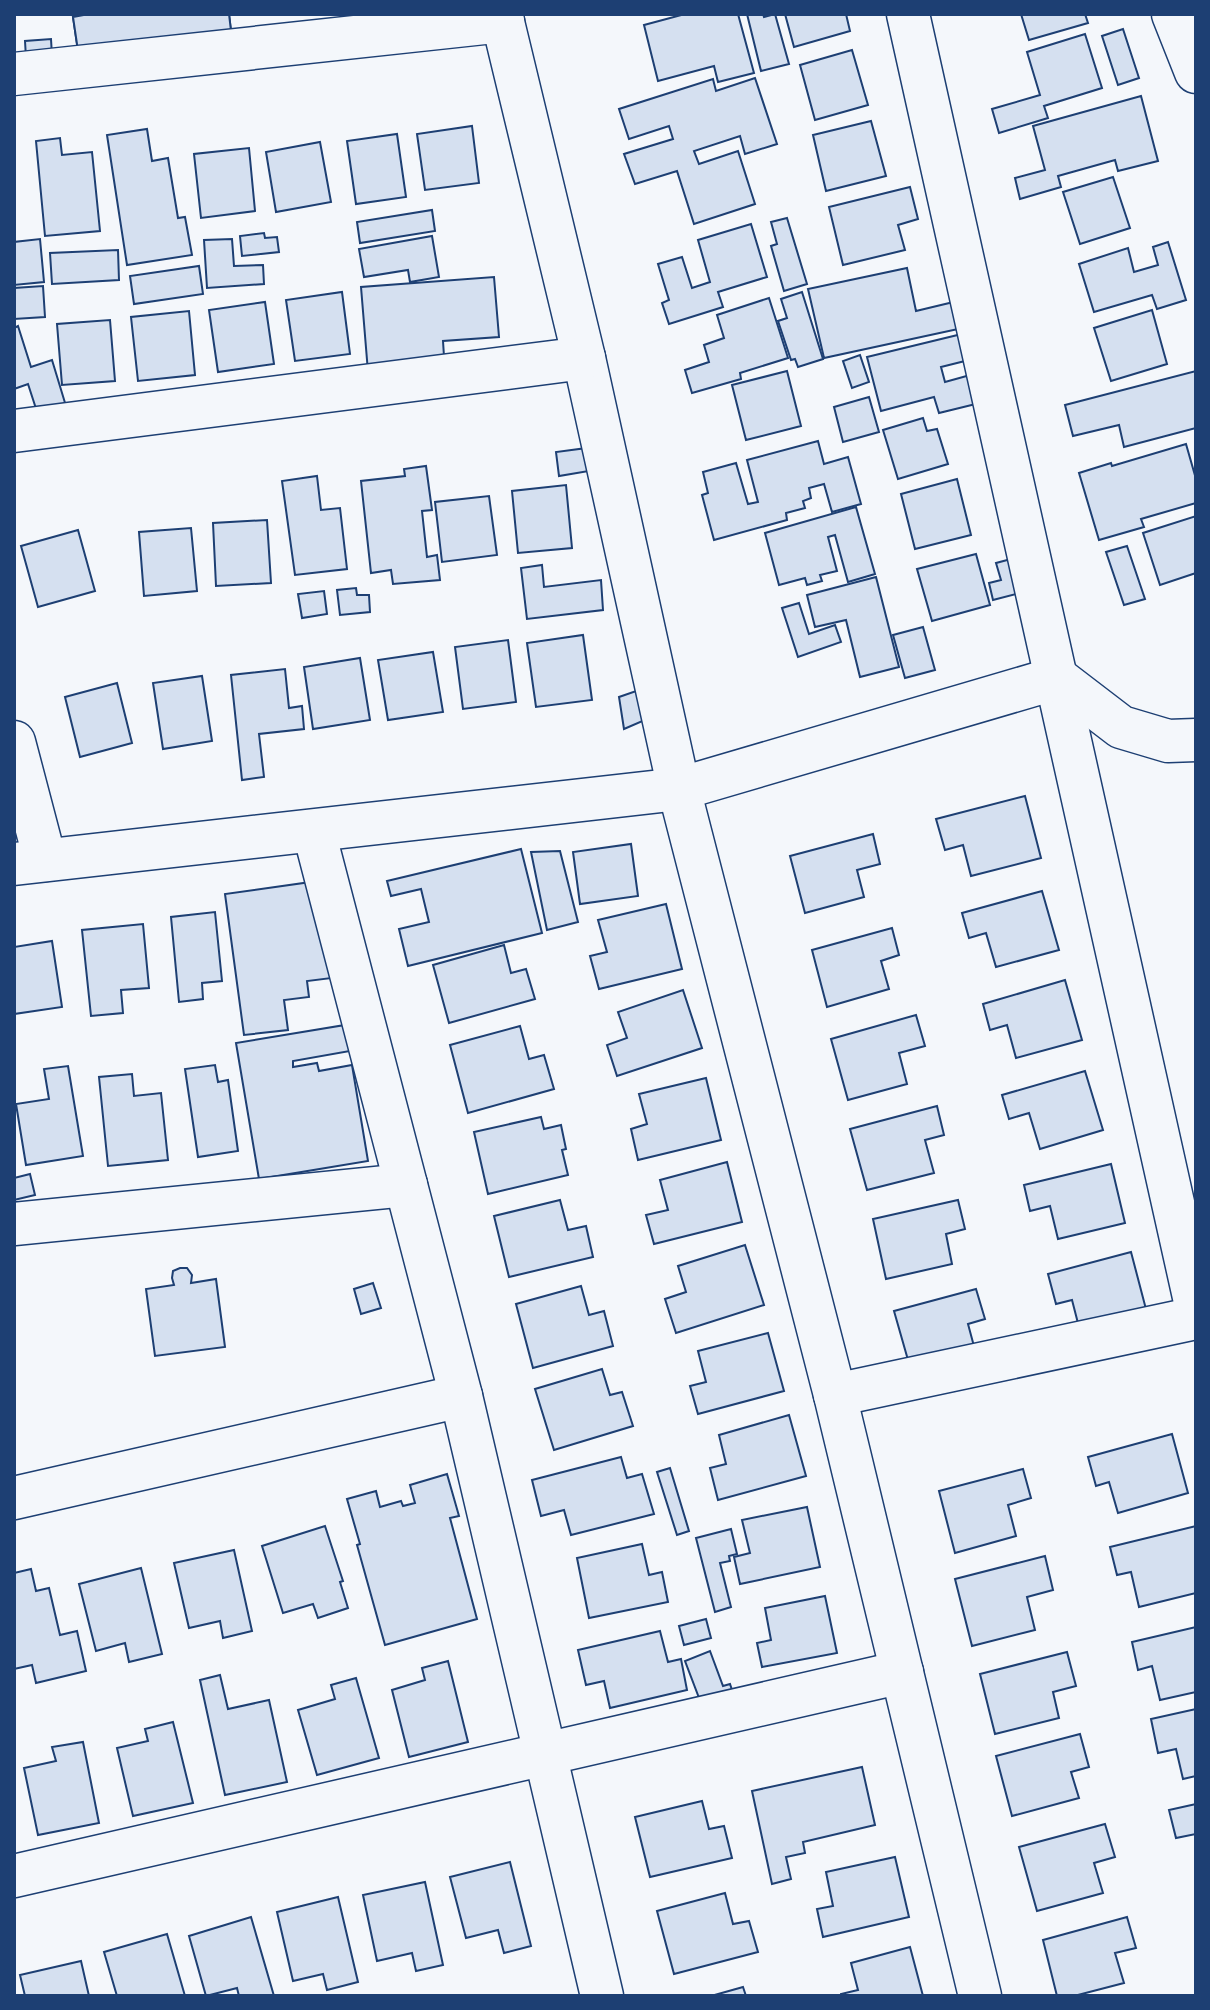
<svg xmlns="http://www.w3.org/2000/svg" width="1210" height="2010" font-family="'Space Grotesk',sans-serif">
<style>
.building{fill:#d5e0f0;stroke:#1d3f73;stroke-width:2}
.lines{fill:none;stroke-linecap:round;stroke-linejoin:round}
.minor-casing{stroke:#1d3f73;stroke-width:45}
.minor{stroke:#f4f7fb;stroke-width:42}
</style>
<rect width="100%" height="100%" fill="#f4f7fb"/>
<g class="building">
<path d="M89 14H229L231 31 78 51 73 17Z"/>
<path d="M89 14H229L231 31 78 51 73 17Z"/>
<path d="M685 14H738L754 73 718 82 714 66 658 81 644 25Z"/>
<path d="M747 14H763L764 17 775 14 789 64 761 71Z"/>
<path d="M785 14H846L850 31 794 47Z"/>
<path d="M1021 14H1085L1088 23 1029 40Z"/>
<path d="M1123 29 1139 78 1118 85 1102 36Z"/>
<path d="M1085 34 1102 88 1044 106 1048 118 999 133 992 109 1040 95 1027 52Z"/>
<path d="M51 39 52 56 26 58 25 41Z"/>
<path d="M852 50 868 105 815 120 800 65Z"/>
<path d="M755 78 777 144 745 154 740 136 694 151 699 164 738 151 755 204 694 224 677 171 635 184 624 154 673 139 669 126 629 139 619 109 713 79 716 91Z"/>
<path d="M1141 96 1158 161 1118 171 1115 160 1058 176 1061 187 1020 199 1015 178 1045 170 1033 126Z"/>
<path d="M871 121 886 176 826 191 813 135Z"/>
<path d="M472 126 479 183 425 190 417 134Z"/>
<path d="M147 129 152 161 168 158 178 218 185 217 192 255 127 265 107 135Z"/>
<path d="M397 134 406 197 356 204 347 141Z"/>
<path d="M60 138 62 155 92 152 100 231 45 236 36 141Z"/>
<path d="M320 142 331 202 276 212 266 152Z"/>
<path d="M249 148 255 211 201 218 194 154Z"/>
<path d="M1113 177 1130 228 1080 244 1063 192Z"/>
<path d="M910 187 918 219 898 225 905 250 843 265 829 207Z"/>
<path d="M432 210 435 231 360 243 357 222Z"/>
<path d="M787 218 807 284 784 291 771 246 777 244 771 222Z"/>
<path d="M751 224 767 277 718 292 723 307 669 324 662 303 669 300 658 264 682 257 692 288 710 282 698 240Z"/>
<path d="M264 233 265 238 277 237 279 252 242 256 240 236Z"/>
<path d="M432 236 439 277 410 282 408 270 364 277 359 249Z"/>
<path d="M40 239 44 282 14 285V242Z"/>
<path d="M232 239 234 266 263 265 264 284 207 288 204 240Z"/>
<path d="M1168 242 1186 300 1157 309 1152 295 1094 312 1079 264 1128 248 1134 272 1158 265 1153 247Z"/>
<path d="M118 250 119 280 52 284 50 253Z"/>
<path d="M199 266 203 294 134 304 130 276Z"/>
<path d="M907 268 916 311 966 299 972 326 824 358 808 289Z"/>
<path d="M494 277 499 337 443 341 445 372H368L361 287Z"/>
<path d="M43 286 45 317 14 319V288Z"/>
<path d="M342 292 350 354 295 361 286 300Z"/>
<path d="M802 292 823 359 798 367 795 359 791 360 778 321 787 318 781 299Z"/>
<path d="M769 298 788 358 740 373 741 379 692 393 685 370 709 362 704 345 724 338 717 315Z"/>
<path d="M265 302 274 364 218 372 209 310Z"/>
<path d="M1152 310 1167 364 1111 381 1094 328Z"/>
<path d="M189 311 195 375 138 381 131 317Z"/>
<path d="M110 320 115 381 62 385 57 324Z"/>
<path d="M18 326 31 367 52 360 69 416 41 424 28 384 14 389V328Z"/>
<path d="M970 332 977 358 941 367 945 382 981 372 988 401 939 413 934 397 881 411 867 357Z"/>
<path d="M860 355 869 382 852 388 843 361Z"/>
<path d="M787 371 801 426 746 440 732 385Z"/>
<path d="M1196 371V428L1124 447 1119 425 1073 436 1065 405Z"/>
<path d="M869 397 879 432 843 442 834 407Z"/>
<path d="M923 418 927 431 937 429 948 464 898 479 883 430Z"/>
<path d="M818 441 824 464 848 457 861 504 832 512 824 484 809 488 811 498 803 501 805 508 786 513 787 520 714 540 702 495 708 493 703 472 736 463 748 504 758 502 747 460Z"/>
<path d="M1186 444 1196 479V503L1141 519 1144 527 1099 540 1079 473 1111 463 1112 466Z"/>
<path d="M587 448 589 471 559 476 556 452Z"/>
<path d="M426 466 432 510 422 511 427 557 437 555 440 580 393 584 391 570 371 573 361 481 405 476 404 469Z"/>
<path d="M317 476 321 510 340 508 347 569 295 575 282 481Z"/>
<path d="M957 479 971 535 915 549 901 494Z"/>
<path d="M566 485 572 548 518 553 512 491Z"/>
<path d="M489 496 497 555 442 562 435 502Z"/>
<path d="M856 507 875 574 848 582 835 535 828 537 837 571 820 575 822 581 807 585 805 578 779 585 765 533Z"/>
<path d="M1196 516V573L1160 585 1143 533Z"/>
<path d="M267 520 271 583 216 586 213 523Z"/>
<path d="M191 528 197 591 144 596 139 532Z"/>
<path d="M78 530 95 591 38 607 21 546Z"/>
<path d="M1127 546 1145 599 1124 605 1106 552Z"/>
<path d="M976 554 990 605 932 621 917 569Z"/>
<path d="M1011 559 1020 593 993 600 989 583 1001 580 996 563Z"/>
<path d="M542 565 544 587 601 580 603 610 527 619 521 568Z"/>
<path d="M876 577 899 667 860 677 846 620 815 627 807 595Z"/>
<path d="M356 588 357 595H369L370 612 340 615 337 590Z"/>
<path d="M324 591 327 614 302 618 298 594Z"/>
<path d="M799 603 809 634 835 625 841 642 798 657 782 608Z"/>
<path d="M923 627 935 670 905 678 893 635Z"/>
<path d="M583 635 592 700 536 707 527 643Z"/>
<path d="M508 640 516 702 463 709 455 647Z"/>
<path d="M433 652 443 712 388 720 378 660Z"/>
<path d="M360 658 370 720 313 729 304 667Z"/>
<path d="M285 669 289 708 302 706 304 729 259 734 264 777 242 780 231 675Z"/>
<path d="M202 676 212 741 163 749 153 683Z"/>
<path d="M117 683 132 743 80 757 65 697Z"/>
<path d="M639 690 645 720 624 729 619 697Z"/>
<path d="M1025 796 1041 858 971 876 963 845 945 850 936 819Z"/>
<path d="M873 834 880 864 857 870 864 897 805 913 790 856Z"/>
<path d="M631 844 638 896 580 904 573 852Z"/>
<path d="M521 849 542 933 408 966 399 929 429 922 421 889 391 896 387 881Z"/>
<path d="M560 851 578 922 547 930 531 852Z"/>
<path d="M318 881 332 978 307 981 309 997 284 1000 288 1030 244 1035 225 894Z"/>
<path d="M1042 891 1059 950 996 967 986 933 969 938 962 913Z"/>
<path d="M666 904 682 969 599 989 590 956 607 952 598 920Z"/>
<path d="M215 912 222 981 202 983 203 999 179 1002 171 917Z"/>
<path d="M143 924 149 988 121 990 123 1013 91 1016 82 930Z"/>
<path d="M892 928 899 955 881 961 889 989 827 1007 812 950Z"/>
<path d="M52 941 62 1007 14 1014V947Z"/>
<path d="M504 945 511 973 526 969 535 999 449 1023 433 965Z"/>
<path d="M1065 980 1082 1040 1016 1058 1007 1025 990 1030 983 1004Z"/>
<path d="M683 990 702 1048 617 1076 607 1045 627 1038 618 1012Z"/>
<path d="M916 1015 925 1046 899 1053 907 1084 848 1100 831 1039Z"/>
<path d="M345 1025 350 1051 293 1061V1067L317 1063 319 1071 352 1065 368 1161 259 1179 236 1043Z"/>
<path d="M520 1026 529 1059 544 1055 554 1089 468 1113 450 1045Z"/>
<path d="M215 1065 218 1082 228 1080 238 1151 198 1157 185 1069Z"/>
<path d="M68 1066 83 1156 26 1165 16 1104 49 1099 44 1069Z"/>
<path d="M1085 1071 1103 1130 1040 1149 1029 1113 1009 1119 1002 1095Z"/>
<path d="M132 1074 134 1096 161 1093 168 1160 108 1166 99 1077Z"/>
<path d="M706 1078 721 1140 638 1160 631 1129 647 1124 639 1094Z"/>
<path d="M937 1106 944 1135 925 1140 934 1173 867 1190 850 1129Z"/>
<path d="M541 1117 544 1129 561 1125 566 1149 562 1150 568 1175 488 1194 474 1132Z"/>
<path d="M727 1162 742 1222 654 1244 646 1215 668 1210 660 1180Z"/>
<path d="M1111 1164 1125 1223 1058 1239 1050 1206 1030 1211 1024 1185Z"/>
<path d="M30 1174 35 1195 14 1200V1178Z"/>
<path d="M560 1200 568 1230 586 1226 593 1257 509 1277 494 1216Z"/>
<path d="M958 1200 965 1229 946 1234 952 1264 886 1279 873 1219Z"/>
<path d="M745 1245 764 1305 676 1333 665 1299 686 1292 678 1266Z"/>
<path d="M1131 1252 1147 1313 1080 1331 1072 1300 1056 1304 1048 1274Z"/>
<path d="M180 1268H187L192 1275 191 1283 216 1279 225 1347 155 1356 146 1289 174 1285 172 1278 173 1271Z"/>
<path d="M373 1283 381 1308 361 1314 354 1289Z"/>
<path d="M581 1286 589 1315 604 1311 613 1346 533 1368 516 1304Z"/>
<path d="M976 1289 985 1319 968 1324 975 1350 910 1367 894 1311Z"/>
<path d="M768 1333 784 1391 698 1414 690 1386 706 1382 698 1351Z"/>
<path d="M602 1369 610 1395 622 1392 633 1426 554 1450 535 1389Z"/>
<path d="M789 1415 806 1476 718 1500 710 1468 726 1464 719 1435Z"/>
<path d="M1172 1434 1188 1493 1118 1513 1109 1482 1096 1486 1088 1457Z"/>
<path d="M621 1457 627 1478 642 1474 654 1514 571 1535 564 1510 541 1516 532 1480Z"/>
<path d="M670 1468 689 1531 677 1535 657 1472Z"/>
<path d="M1023 1469 1031 1498 1008 1505 1016 1536 955 1553 939 1491Z"/>
<path d="M447 1474 459 1516 450 1518 477 1619 385 1645 357 1545 360 1544 347 1499 376 1491 380 1507 401 1501 403 1506 415 1503 410 1485Z"/>
<path d="M807 1507 820 1567 740 1584 734 1557 750 1553 742 1520Z"/>
<path d="M325 1526 343 1581 340 1582 348 1608 318 1618 313 1604 283 1613 262 1546Z"/>
<path d="M1196 1526V1593L1139 1607 1131 1572 1117 1575 1110 1547Z"/>
<path d="M731 1529 737 1554 729 1556 730 1561 720 1563 731 1607 715 1612 696 1538Z"/>
<path d="M642 1544 649 1575 662 1572 668 1602 589 1618 577 1558Z"/>
<path d="M234 1550 252 1631 223 1638 220 1621 189 1628 174 1563Z"/>
<path d="M1045 1556 1053 1590 1027 1597 1035 1630 972 1646 955 1579Z"/>
<path d="M141 1568 162 1654 129 1662 125 1643 96 1651 79 1584Z"/>
<path d="M31 1569 36 1591 49 1588 60 1635 77 1631 86 1671 36 1683 32 1665 14 1669V1573Z"/>
<path d="M825 1596 837 1653 762 1667 757 1643 771 1640 765 1608Z"/>
<path d="M706 1619 711 1638 684 1645 679 1626Z"/>
<path d="M1196 1627V1692L1160 1700 1152 1666 1138 1670 1132 1642Z"/>
<path d="M660 1631 668 1662 681 1659 687 1690 610 1708 604 1681 586 1685 578 1650Z"/>
<path d="M710 1651 723 1686 730 1684 735 1699 704 1711 685 1661Z"/>
<path d="M1067 1652 1076 1686 1053 1692 1059 1718 995 1734 980 1674Z"/>
<path d="M448 1661 468 1742 409 1757 392 1690 425 1680 422 1668Z"/>
<path d="M220 1675 228 1709 269 1700 287 1782 225 1795 200 1680Z"/>
<path d="M356 1678 379 1758 317 1775 298 1710 335 1699 331 1685Z"/>
<path d="M1196 1709V1776L1183 1779 1176 1749 1158 1753 1151 1719Z"/>
<path d="M173 1722 193 1803 133 1816 117 1748 148 1741 145 1729Z"/>
<path d="M1080 1734 1089 1767 1071 1772 1079 1798 1012 1816 996 1756Z"/>
<path d="M83 1742 99 1823 38 1835 24 1768 56 1761 52 1747Z"/>
<path d="M862 1767 875 1825 803 1842 805 1853 786 1857 791 1879 772 1884 752 1791Z"/>
<path d="M702 1801 709 1829 724 1826 732 1858 650 1877 635 1817Z"/>
<path d="M1196 1804V1834L1176 1838 1169 1810Z"/>
<path d="M1105 1824 1115 1857 1094 1863 1103 1893 1037 1911 1019 1847Z"/>
<path d="M895 1857 909 1917 823 1937 817 1909 833 1906 826 1872Z"/>
<path d="M510 1862 531 1946 504 1953 498 1930 466 1938 450 1877Z"/>
<path d="M425 1882 443 1965 416 1971 412 1953 377 1961 363 1895Z"/>
<path d="M725 1893 733 1924 749 1921 758 1952 674 1974 657 1911Z"/>
<path d="M338 1897 358 1982 327 1990 323 1974 293 1981 277 1912Z"/>
<path d="M251 1917 274 1996H239L237 1988 206 1996 189 1936Z"/>
<path d="M1127 1917 1136 1948 1115 1953 1124 1983 1074 1996H1057L1043 1940Z"/>
<path d="M167 1934 185 1996H117L104 1952Z"/>
<path d="M910 1947 923 1996H841V1994L858 1990 851 1963Z"/>
<path d="M81 1961 89 1996H25L20 1975Z"/>
<path d="M743 1987 746 1996H711Z"/>
</g>
<g class="lines">
<defs>
<g id="minor">
<path d="M501 14 584 358 679 789 835 1395 980 1996"/>
<path d="M908 14 1196 1306"/>
<path d="M1173 14 1196 72"/>
<path d="M14 74 503 21"/>
<path d="M14 431 584 358"/>
<path d="M14 742 45 860"/>
<path d="M314 832 461 1396 602 1996"/>
<path d="M14 864 679 789 1057 678 1121 727 1168 741 1196 740"/>
<path d="M14 1224 406 1185"/>
<path d="M835 1395 1196 1318"/>
<path d="M14 1498 461 1396"/>
<path d="M14 1876 902 1672"/>
</g>
</defs>
<use href="#minor" class="minor-casing"/>
<use href="#minor" class="minor"/>
</g>
<rect width="1210" height="2010" fill="none" stroke="#1d3f73" stroke-width="32"/>
</svg>
